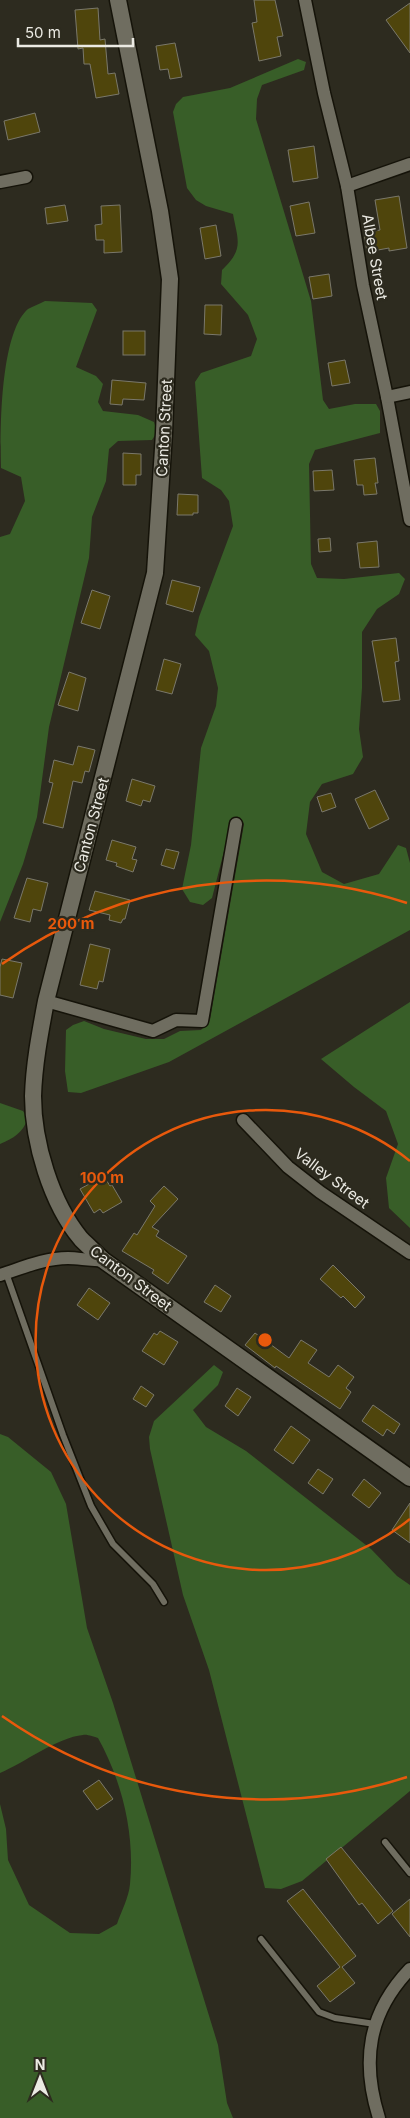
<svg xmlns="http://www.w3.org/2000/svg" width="410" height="2118" font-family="Inter,sans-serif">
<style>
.forest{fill:#385e28}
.building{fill:#4f450c;stroke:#7a786b}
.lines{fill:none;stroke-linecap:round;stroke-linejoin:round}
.service-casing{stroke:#151309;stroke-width:9}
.minor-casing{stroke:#151309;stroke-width:15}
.tertiary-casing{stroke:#151309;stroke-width:19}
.service{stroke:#6f6d60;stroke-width:6}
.minor{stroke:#6f6d60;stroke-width:12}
.tertiary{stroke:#6f6d60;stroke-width:16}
.ring{fill:none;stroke:#e8590c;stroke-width:2.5}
.labels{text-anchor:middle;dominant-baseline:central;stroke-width:4.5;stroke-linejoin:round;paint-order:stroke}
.street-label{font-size:15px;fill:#ebeae3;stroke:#2d2b1f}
.centre{fill:#e8590c;stroke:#2d2b1f;stroke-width:2.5}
.ring-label{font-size:15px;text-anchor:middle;font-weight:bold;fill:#e8590c;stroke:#2d2b1f;stroke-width:4.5;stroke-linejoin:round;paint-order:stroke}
</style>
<rect width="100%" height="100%" fill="#2d2b1f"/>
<g class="forest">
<path d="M298 59 306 62 304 70 262 85 257 99 256 119 311 301 323 400 329 409 355 404H376L380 411V433L315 450 309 464 311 564 317 578 344 579 399 573 405 579 399 594 377 609 362 632V688L359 729 363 757 353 774 322 784 310 802 306 834 322 872 344 884 379 874 398 845 406 848 410 863V930L169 1062 81 1093 68 1092 65 1071 66 1030 73 1025 84 1021 104 1029 146 1039H164L180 1031 201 1030 210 1020 244 824 240 819 232 820 212 898 203 905 190 902 182 889 191 845 201 748 216 706 218 688 209 651 195 635 199 617 233 526 229 501 221 490 202 478 195 382 201 373 251 356 257 339 248 315 221 284 222 270C244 249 238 241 233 214L206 206 196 200 187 188 173 112 176 104 183 97 230 88Z"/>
<path d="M45 301 92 303 97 310 76 367 96 376 103 384 98 402 103 411 138 415 154 422 157 432 152 440 118 441 109 449 106 481 92 517 89 558 49 727 37 817 23 864 0 922V537L10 534 25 501 21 477 1 468C0 431 0 333 28 309 33 306 40 304 45 301Z"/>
<path d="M410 1002V1228L389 1208 386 1178 398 1144 386 1111 354 1087 321 1059Z"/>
<path d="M0 1103 23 1111 28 1119C22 1133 14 1138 0 1144Z"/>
<path d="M214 1365 223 1372 218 1385 193 1410 206 1427 246 1451 371 1549 397 1576 410 1585V1791L302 1881 281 1889 265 1888 209 1670 183 1595 150 1449 149 1437 154 1421Z"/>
<path d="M0 1434 8 1437 51 1472 66 1504 87 1628 113 1703 218 2045 227 2103 233 2118H0V1804L6 1829 8 1860 29 1905 70 1933 99 1934 117 1924C121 1912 129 1897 130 1884 135 1834 122 1781 98 1738 94 1737 87 1734 83 1735 58 1737 24 1763 0 1773Z"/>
</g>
<g class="building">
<path d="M254 0H275L283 36 277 37 281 56 259 61 252 23 257 22Z"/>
<path d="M410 3V53L386 20Z"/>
<path d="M98 8 100 40 105 39 108 74 115 73 119 94 96 98 90 64H84L83 48 78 49 75 10Z"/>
<path d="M175 43 182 77 170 79 168 69 160 70 156 46Z"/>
<path d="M35 113 40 132 8 140 4 121Z"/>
<path d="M314 146 318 178 293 182 288 150Z"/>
<path d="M399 196 407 248 389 251V248L367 252 364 233 380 230 375 200Z"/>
<path d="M309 202 315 233 296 236 290 206Z"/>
<path d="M65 205 68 221 47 224 45 208Z"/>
<path d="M120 205 122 252 104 253V240H96L95 225 102 224 101 206Z"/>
<path d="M216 225 221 256 205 259 200 228Z"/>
<path d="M329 274 332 296 313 299 309 277Z"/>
<path d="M205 305H222L221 335 204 334Z"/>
<rect x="123" y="331" width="22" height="24"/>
<path d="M345 360 350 383 332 386 328 363Z"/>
<path d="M112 380 146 383 144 400 123 399 122 405 110 404Z"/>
<path d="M123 453 141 454V475H136V485H123Z"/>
<path d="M375 458 378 483H375L377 494 364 495 363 485H357L354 460Z"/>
<path d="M332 470 334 490 314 491 313 471Z"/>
<path d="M178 494 198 495V513H193V515H177Z"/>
<path d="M330 538 331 551 319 552 318 539Z"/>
<path d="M377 541 379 567 360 568 357 543Z"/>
<path d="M172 580 200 587 193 612 166 604Z"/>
<path d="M92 590 110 596 100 629 81 623Z"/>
<path d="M396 638 399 661 395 662 400 700 383 702 372 641Z"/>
<path d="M164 659 181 664 172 694 156 690Z"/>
<path d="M69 672 86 678 78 711 58 705Z"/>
<path d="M78 746 95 750 89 772 85 771 82 783 73 781 63 828 43 823 53 783 49 782 54 760 73 765Z"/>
<path d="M132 779 155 786 150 802 143 800 141 806 126 801Z"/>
<path d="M375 790 389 819 369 829 355 799Z"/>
<path d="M331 793 336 807 322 812 317 797Z"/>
<path d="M112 840 136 847 132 859 137 860 133 872 116 866 117 863 106 860Z"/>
<path d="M166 849 179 852 174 869 161 865Z"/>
<path d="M27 878 48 883 41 911 33 909 30 922 14 918Z"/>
<path d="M95 891 130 900 125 919H123L121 923 109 920 110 915 89 910Z"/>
<path d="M90 944 110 949 103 982 99 981 97 989 80 985Z"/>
<path d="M2 959 22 963 13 998 0 995V967Z"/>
<path d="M100 1178 101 1180 105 1178 110 1186 112 1185 122 1202 103 1213 100 1209 94 1213 80 1189Z"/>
<path d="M164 1186 178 1199 152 1227 159 1231 156 1236 187 1256 168 1284 152 1273 154 1270 122 1251 134 1233 137 1235 155 1206 150 1201Z"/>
<path d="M333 1265 365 1297 355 1308 343 1296 341 1298 320 1279Z"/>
<path d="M215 1285 231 1296 221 1312 204 1302Z"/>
<path d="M89 1288 110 1303 98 1320 77 1305Z"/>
<path d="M160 1331 178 1342 164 1365 142 1351 154 1333 157 1335Z"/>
<path d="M255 1333 289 1358 301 1340 317 1350 308 1363 329 1377 338 1365 354 1377 346 1388 351 1392 340 1409 276 1366 275 1368 245 1345Z"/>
<path d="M141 1386 154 1395 146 1407 133 1399Z"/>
<path d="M237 1388 251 1397 238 1416 225 1406Z"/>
<path d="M373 1405 400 1424 394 1434 387 1429 383 1436 362 1421Z"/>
<path d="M291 1426 310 1440 293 1464 274 1450Z"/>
<path d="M318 1469 333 1479 323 1494 308 1483Z"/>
<path d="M364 1479 381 1493 369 1508 352 1495Z"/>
<path d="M410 1503V1543L392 1530Z"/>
<path d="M99 1780 113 1799 97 1810 83 1791Z"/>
<path d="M341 1847 393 1911 378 1924 362 1903 359 1905 326 1859Z"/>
<path d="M303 1889 356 1956 342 1967 355 1983 330 2002 317 1986 340 1967 287 1901Z"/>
<path d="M410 1899V1937L392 1914Z"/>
</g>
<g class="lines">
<defs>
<g id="service">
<path d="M6 1273 63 1435 91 1506 113 1544 153 1584 164 1602"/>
<path d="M385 1842 410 1873"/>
<path d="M261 1939 319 2012 335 2018 375 2024"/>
</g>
<g id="minor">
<path d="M305 0 324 93 347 186 363 285 387 397 410 520"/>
<path d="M0 182 26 177"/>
<path d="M347 186 410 164"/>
<path d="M387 397 410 392"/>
<path d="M46 1001 153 1031 176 1020 202 1021 236 824"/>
<path d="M243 1120 288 1167 320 1192 410 1253"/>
<path d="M0 1275C22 1268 45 1258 68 1258 80 1258 90 1261 103 1260"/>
<path d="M379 2118C361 2061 368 2013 410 1969"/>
</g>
<path id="tertiary" d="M118 0 160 211 170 279 164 433 155 573 46 1001C40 1033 34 1064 33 1096 33 1142 51 1203 81 1239 88 1246 96 1253 103 1260L410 1478"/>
</defs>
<use href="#service" class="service-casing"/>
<use href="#minor" class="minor-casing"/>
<use href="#tertiary" class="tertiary-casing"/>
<use href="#service" class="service"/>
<use href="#minor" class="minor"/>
<use href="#tertiary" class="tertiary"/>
</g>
<g class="ring">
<path d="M410 1519A230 230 0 1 1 410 1161"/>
<path d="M407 1777A459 459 0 0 1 2 1716M2 964A459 459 0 0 1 407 903"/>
</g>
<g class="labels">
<g class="street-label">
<text transform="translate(375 257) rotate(80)">Albee Street</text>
<text transform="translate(164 428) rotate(-87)">Canton Street</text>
<text transform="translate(91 825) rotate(-75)">Canton Street</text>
<text transform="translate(332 1178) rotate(37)">Valley Street</text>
<text transform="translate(131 1278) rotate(37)">Canton Street</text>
</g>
</g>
<circle cx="265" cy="1340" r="8" class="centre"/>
<g class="ring-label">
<text x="71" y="929">200 m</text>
<text x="102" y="1183">100 m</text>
</g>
<g transform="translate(40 2078)" stroke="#2d2b1f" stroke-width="4" paint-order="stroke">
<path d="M0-4L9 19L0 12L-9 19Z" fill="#ebeae3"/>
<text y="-8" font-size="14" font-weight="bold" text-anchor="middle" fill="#ebeae3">N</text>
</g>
<path d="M18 38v8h115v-8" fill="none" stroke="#ebeae3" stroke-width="2.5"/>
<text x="25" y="38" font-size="15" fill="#ebeae3" stroke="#2d2b1f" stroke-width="4" paint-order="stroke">50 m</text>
</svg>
